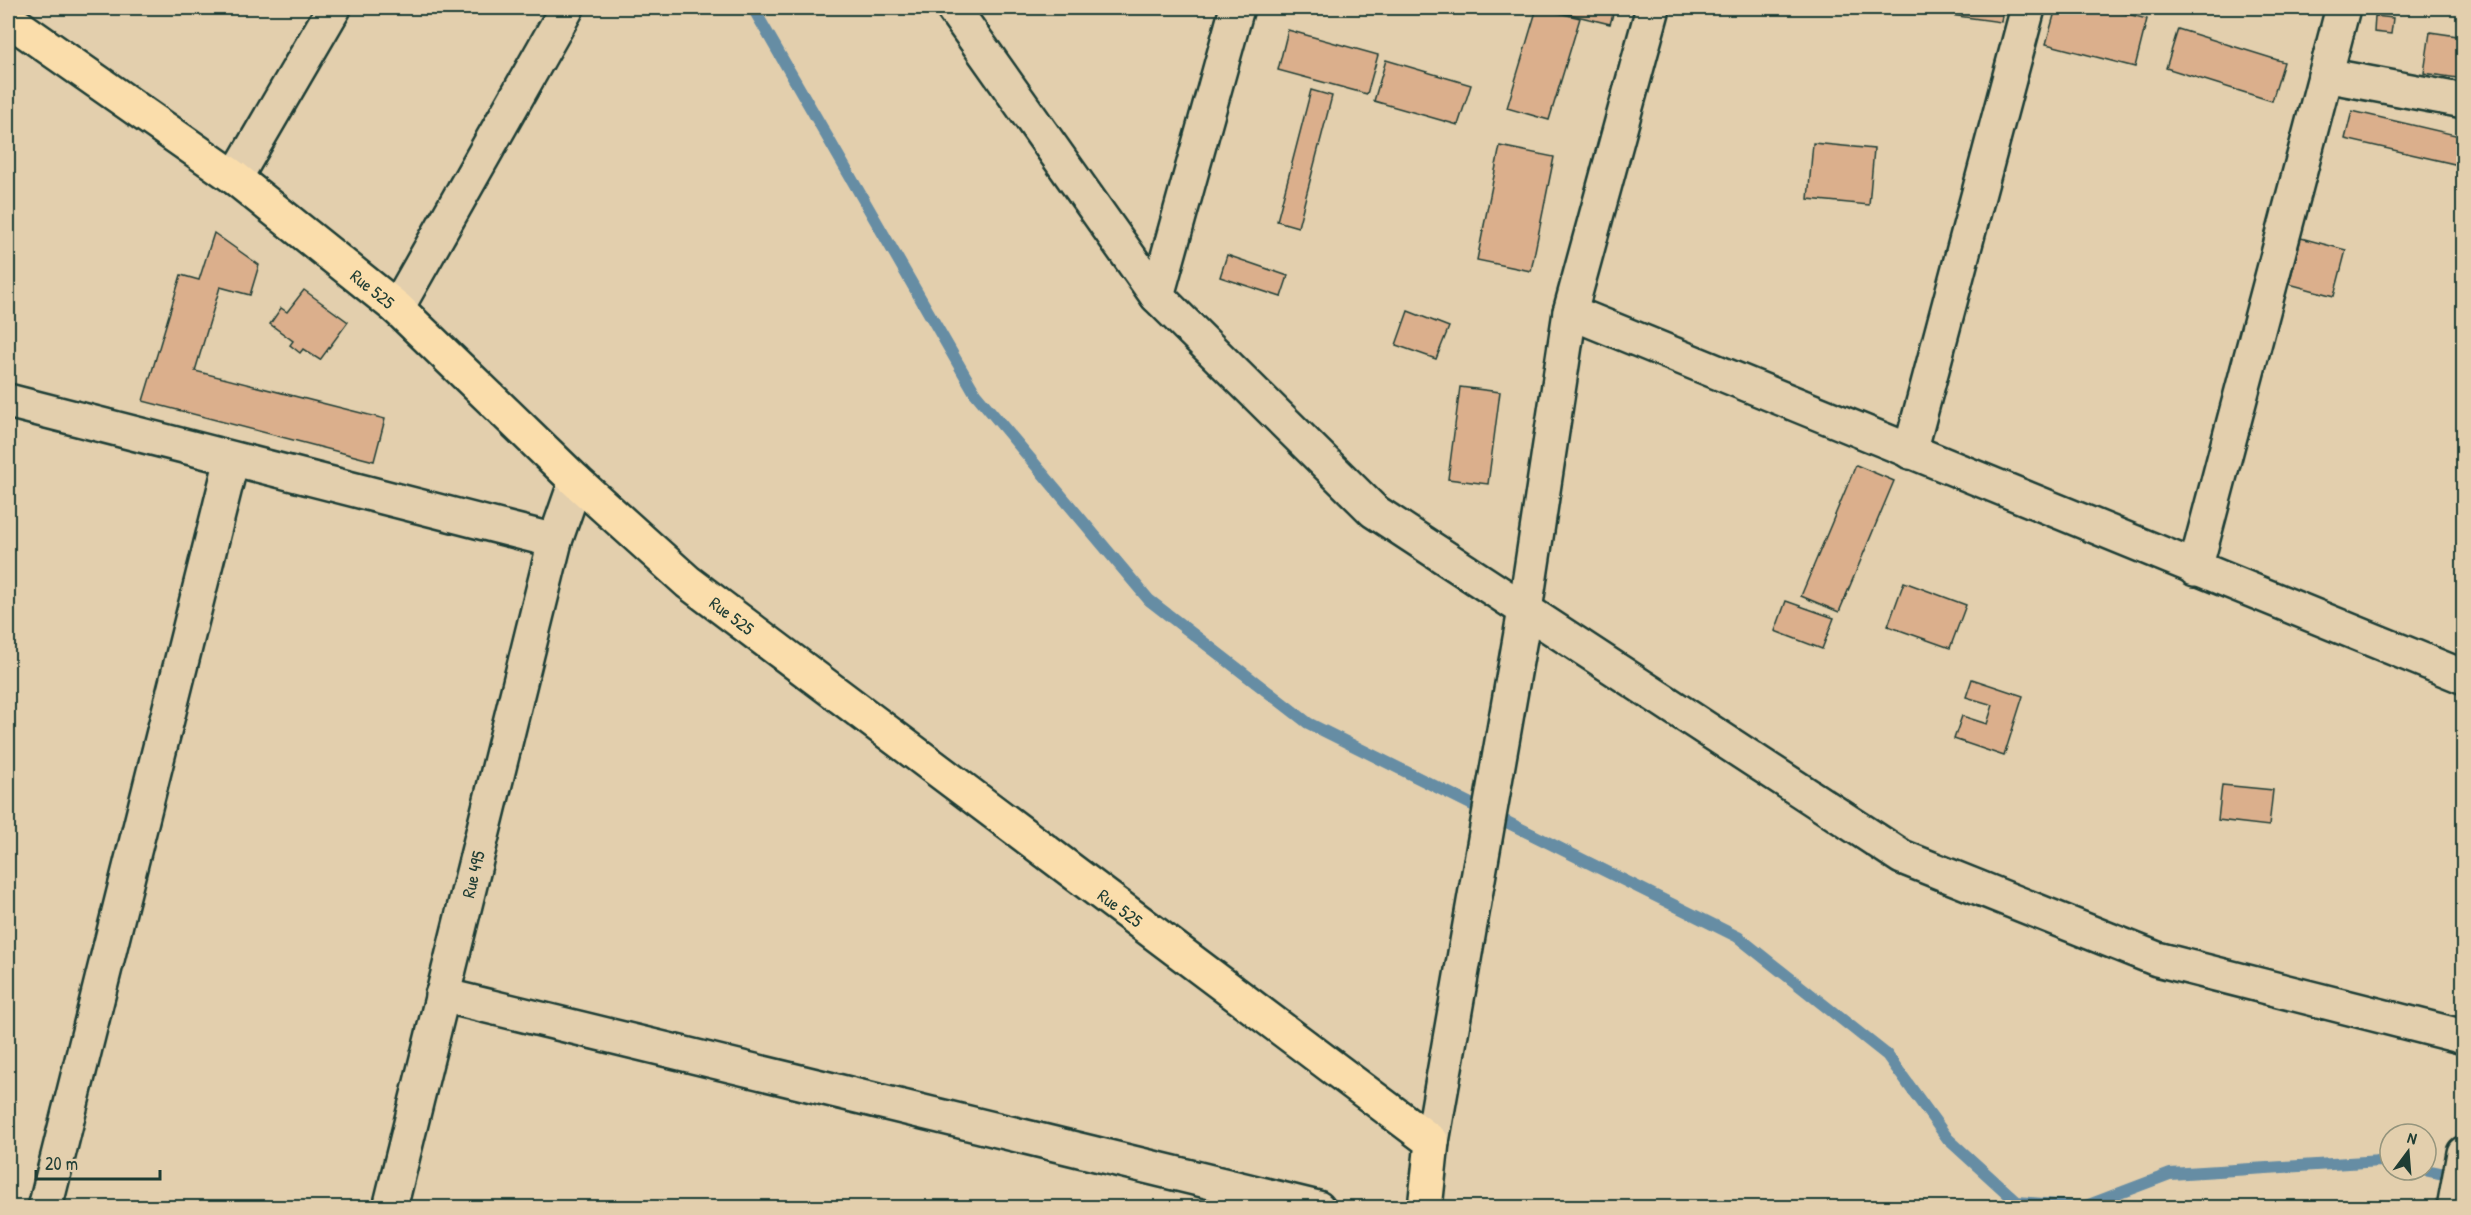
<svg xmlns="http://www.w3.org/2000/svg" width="2471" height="1215" font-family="'Patrick Hand',sans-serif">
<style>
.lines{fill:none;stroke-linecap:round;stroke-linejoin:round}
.stream{stroke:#668da4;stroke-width:12}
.building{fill:#dbaf8c;stroke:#1f3d34;stroke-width:1.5}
.minor-casing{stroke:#1f3d34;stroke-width:38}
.major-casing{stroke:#1f3d34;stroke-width:38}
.minor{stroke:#e3cfad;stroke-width:33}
.major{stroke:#faddab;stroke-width:33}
.labels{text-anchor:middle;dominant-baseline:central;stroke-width:6;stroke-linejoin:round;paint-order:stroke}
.street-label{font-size:18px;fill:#1f3d34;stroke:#e3cfad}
</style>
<rect width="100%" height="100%" fill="#e3cfad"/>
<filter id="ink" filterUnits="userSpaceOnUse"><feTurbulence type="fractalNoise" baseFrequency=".0167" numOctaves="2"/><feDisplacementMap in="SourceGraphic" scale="12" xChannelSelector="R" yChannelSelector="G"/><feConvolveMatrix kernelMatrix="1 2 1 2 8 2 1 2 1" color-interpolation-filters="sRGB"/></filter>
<g filter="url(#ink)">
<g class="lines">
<g class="stream">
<path d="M753 8 975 393 1149 600 1308 723 1738 937 1887 1055 1948 1139 2017 1202 2083 1207 2170 1174 2381 1161 2390 1163"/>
<path d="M2425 1170 2459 1177"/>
</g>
</g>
<g class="building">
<path d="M1537 8 1580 18 1549 120 1507 108Z"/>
<path d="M1544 8H1615L1610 24Z"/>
<path d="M1930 8H2003L2001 22 1929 12Z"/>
<path d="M2056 8H2104L2147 19 2135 67 2046 44Z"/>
<path d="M2375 16 2393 18 2391 34 2374 32Z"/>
<path d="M2178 29 2284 62 2272 101 2166 68Z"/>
<path d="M1288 30 1378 55 1367 94 1278 70Z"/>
<path d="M2430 32 2464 37V79L2424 73Z"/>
<path d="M1386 60 1471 85 1458 125 1374 101Z"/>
<path d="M1311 90 1332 96 1298 227 1277 221Z"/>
<path d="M2352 111 2464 137 2459 165 2345 139Z"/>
<path d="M1813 143 1874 149 1869 205 1808 199Z"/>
<path d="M1500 146 1554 157 1531 271 1477 260Z"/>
<path d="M214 233 259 265 250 295 220 287 195 371 385 419 374 461 143 401 181 275 199 280Z"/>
<path d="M2301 238 2346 250 2334 296 2289 284Z"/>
<path d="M1227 255 1288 276 1281 297 1220 277Z"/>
<path d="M304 290 348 322 320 360 303 349 300 353 290 345 293 341 270 324 281 308 287 312Z"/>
<path d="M1408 311 1449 327 1436 359 1396 345Z"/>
<path d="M1460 387 1500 392 1488 484 1448 479Z"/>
<path d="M1856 465 1894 481 1839 612 1801 596Z"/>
<path d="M1904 582 1966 605 1950 648 1888 626Z"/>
<path d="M1786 601 1834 618 1822 649 1775 631Z"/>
<path d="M1972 679 2023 696 2004 756 1954 739 1962 716 1987 724 1993 705 1966 697Z"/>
<path d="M2222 785 2273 790 2269 826 2218 820Z"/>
</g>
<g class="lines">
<defs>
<g id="minor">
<path d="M953 8 1157 296 1374 511 1902 857 2157 959 2464 1037"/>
<path d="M2325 75 2464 101"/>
<path d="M235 178 334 8"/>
<path d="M1157 296 1237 8"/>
<path d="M397 308 567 8"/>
<path d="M1570 312 2464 677"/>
<path d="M8 401 555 541"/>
<path d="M1910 452 2028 8"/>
<path d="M2195 569 2343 8"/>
<path d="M442 995 1318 1208"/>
<path d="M1432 1142 1525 610 1570 312 1653 8"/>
<path d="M45 1208 232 459"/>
<path id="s1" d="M390 1208 555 541 576 481"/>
<path d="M2454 1208 2464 1153"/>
</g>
<g id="major">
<path id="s2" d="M8 19 235 178 397 308 576 481 688 582 1432 1142 1425 1208"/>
</g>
</defs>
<use href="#minor" class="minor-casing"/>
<use href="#major" class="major-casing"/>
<use href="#minor" class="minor"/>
<use href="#major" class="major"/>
</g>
</g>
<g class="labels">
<g class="street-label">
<text stroke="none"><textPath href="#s2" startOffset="454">Rue 525</textPath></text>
<text stroke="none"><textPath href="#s2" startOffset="940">Rue 525</textPath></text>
<text stroke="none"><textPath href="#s1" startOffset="344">Rue 495</textPath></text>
<text stroke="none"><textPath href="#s2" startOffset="1426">Rue 525</textPath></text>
</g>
</g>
<rect width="2471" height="1215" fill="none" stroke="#e3cfad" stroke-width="30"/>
<rect x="15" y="15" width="2441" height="1185" fill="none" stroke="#1f3d34" stroke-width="2" filter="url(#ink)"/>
<g transform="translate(2408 1152) rotate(16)"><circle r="28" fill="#e3cfad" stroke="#95957d" stroke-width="1.5"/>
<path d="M0-4.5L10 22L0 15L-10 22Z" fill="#1f3d34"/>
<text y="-9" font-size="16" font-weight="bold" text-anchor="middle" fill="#1f3d34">N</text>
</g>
<path d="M36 1170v9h124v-9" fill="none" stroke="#1f3d34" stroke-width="3"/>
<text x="45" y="1170" font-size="18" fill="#1f3d34" stroke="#e3cfad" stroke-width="4.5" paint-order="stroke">20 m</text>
</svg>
